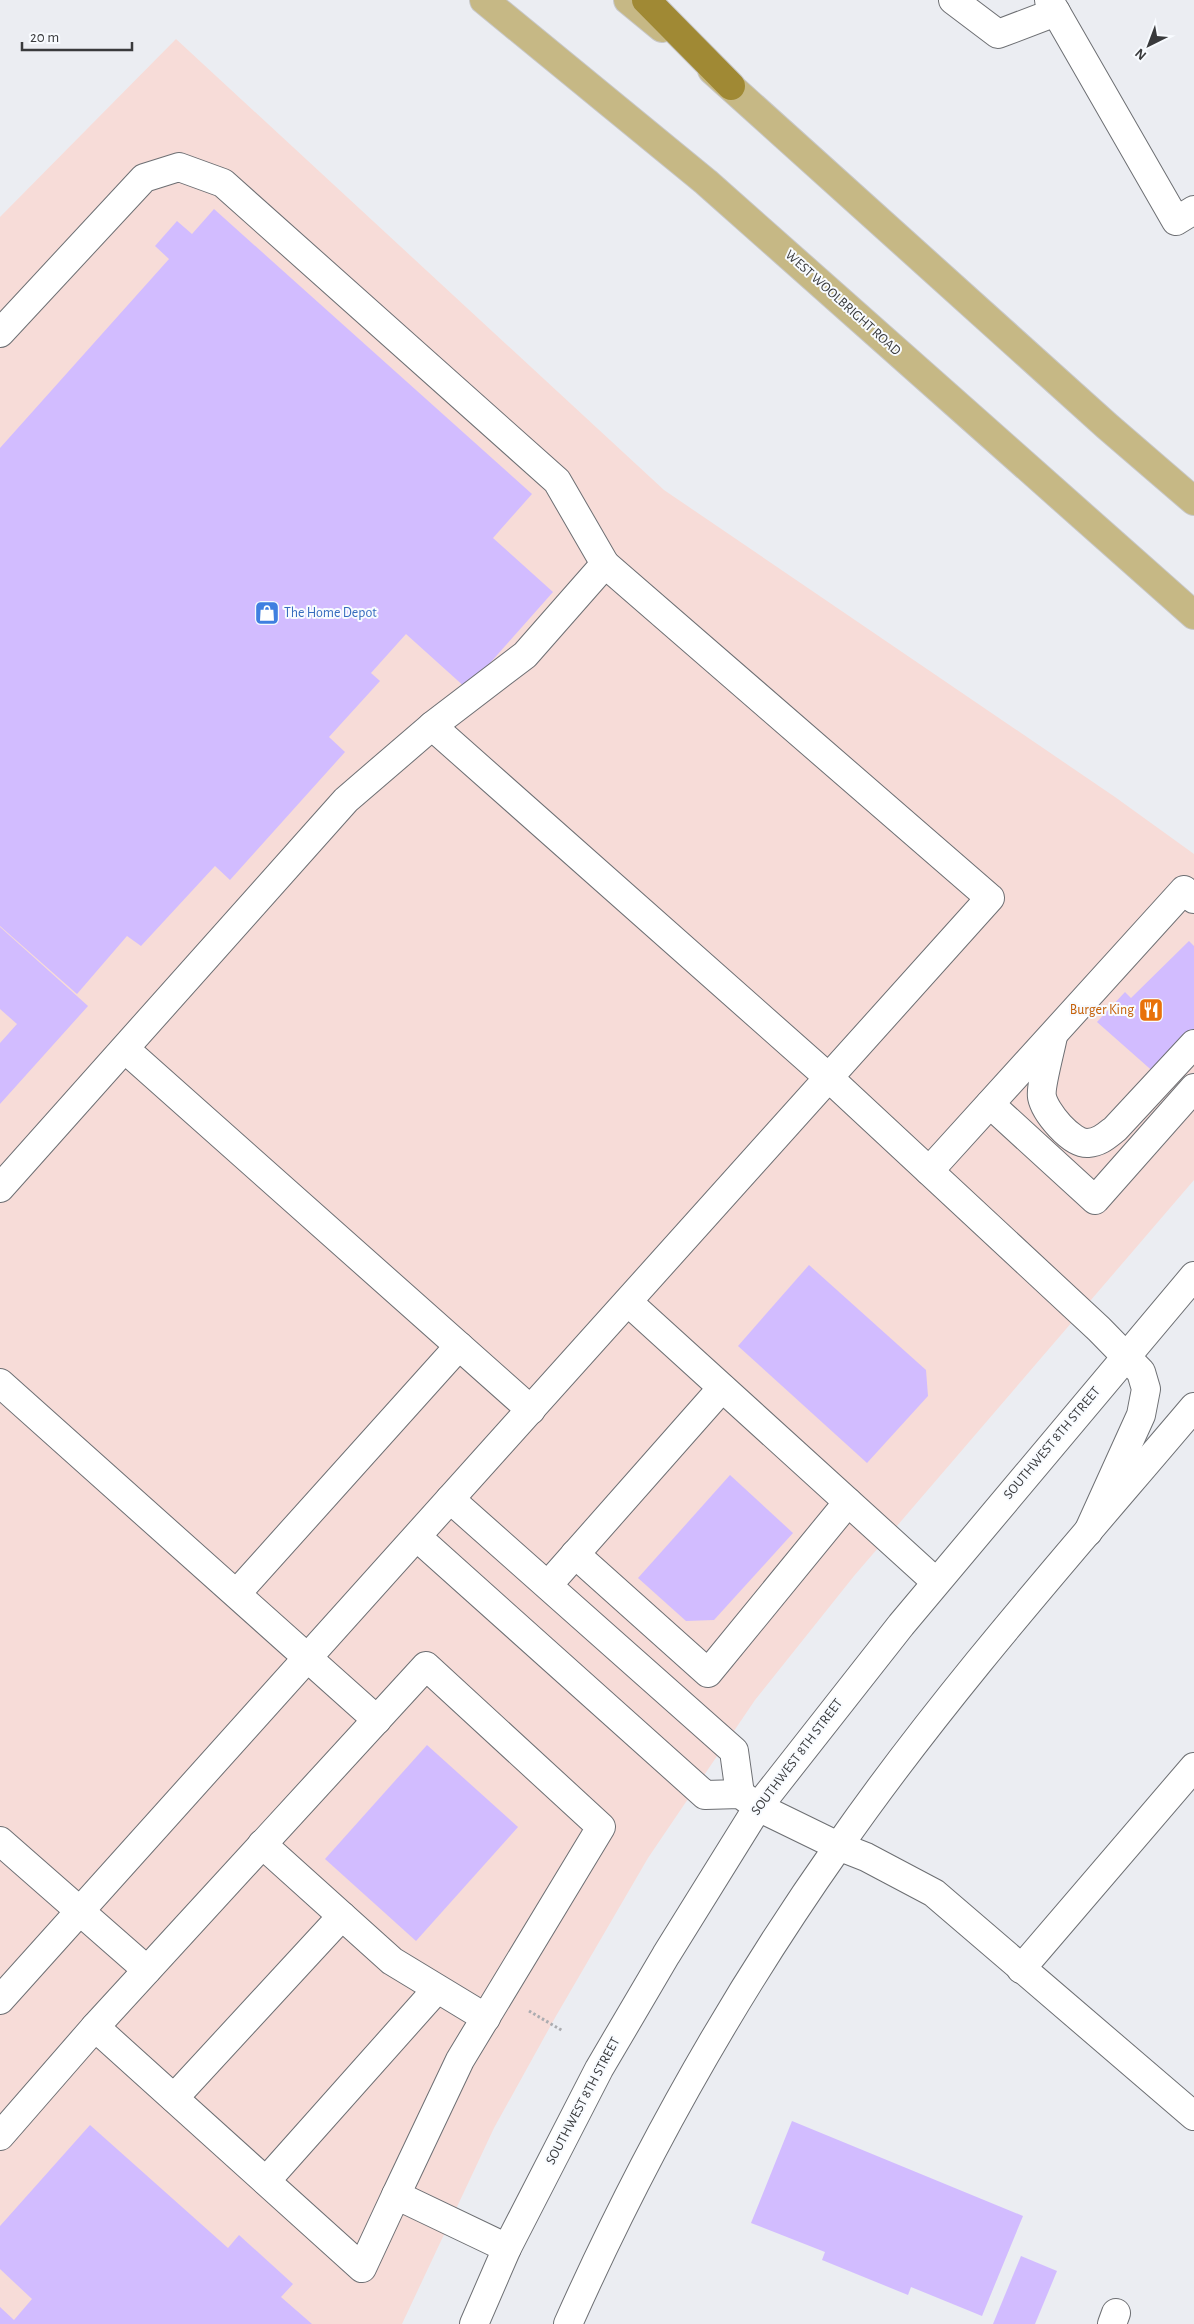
<svg xmlns="http://www.w3.org/2000/svg" width="1194" height="2324" font-family="'Alegreya Sans',sans-serif">
<style>
.commercial{fill:#f7dcd8}
.building{fill:#d2bcff}
.lines{fill:none;stroke-linecap:round;stroke-linejoin:round}
.minor-casing{stroke:#6d6f73;stroke-width:30}
.major-casing{stroke:#c8c8c8;stroke-width:30}
.highway-casing{stroke:#c8c8c8;stroke-width:30}
.path{stroke:#abacb0;stroke-width:3;stroke-dasharray:2.5 2.5;stroke-linecap:butt}
.minor{stroke:#fff;stroke-width:28}
.major{stroke:#c6b885;stroke-width:28}
.highway{stroke:#a08934;stroke-width:28}
.labels{text-anchor:middle;dominant-baseline:central;stroke-width:4;stroke-linejoin:round;paint-order:stroke}
.street-label{font-size:14px;fill:#393a3c;stroke:#f8fbff}
.shop-label{font-size:14px;fill:#366cbe;stroke:#f8fbff;text-anchor:start}
.food-label{font-size:14px;fill:#c56008;stroke:#f8fbff;text-anchor:end}
</style>
<rect width="100%" height="100%" fill="#ebedf2"/>
<path class="commercial" d="M176 39 664 490 1115 797 1194 854V1180L854 1576 755 1700 648 1858 556 2016 494 2128 402 2324H0V217Z"/>
<g class="building">
<path d="M214 209 532 494 493 538 553 592 467 689 406 634 371 673 380 681 329 737 345 752 230 880 215 866 141 946 127 936 77 994 0 926V448L169 259 155 246 177 221 192 234Z"/>
<path d="M0 927 88 1006 0 1104V1043L17 1024 0 1009Z"/>
<path d="M1189 941 1194 946V1034L1157 1075 1097 1022 1125 992 1131 998Z"/>
<path d="M809 1265 926 1370 928 1396 867 1463 738 1346Z"/>
<path d="M730 1475 793 1533 714 1620 686 1621 638 1578Z"/>
<path d="M427 1745 518 1827 416 1941 325 1859Z"/>
<path d="M792 2121 1023 2216 982 2316 911 2287 908 2295 822 2260 825 2252 751 2223Z"/>
<path d="M90 2125 228 2248 239 2235 293 2284 281 2297 312 2324H0V2307L14 2320 32 2299 0 2269V2226Z"/>
<path d="M1021 2256 1057 2271 1035 2324H993Z"/>
</g>
<g class="lines">
<defs>
<g id="minor">
<path d="M953 0 998 34 1056 12"/>
<path d="M1049 0 1176 221 1194 210"/>
<path d="M0 333 144 178 179 167 223 183 557 481 605 564"/>
<path d="M1053 1036C1051 1048 1040 1087 1042 1097 1045 1112 1071 1144 1088 1143 1100 1142 1106 1136 1115 1129L1194 1044"/>
<path d="M125 1049 531 1410"/>
<path d="M990 1104 1095 1200 1194 1088"/>
<path d="M929 1171 1184 890 1194 899"/>
<path d="M0 1188 346 800 432 726 828 1077 1099 1329 1141 1372 1146 1389 1141 1415 1088 1532"/>
<path d="M628 1302 936 1582"/>
<path d="M0 1383 377 1720"/>
<path d="M450 1499 734 1751 740 1794"/>
<path d="M417 1537 705 1795 740 1794 758 1807 838 1846 866 1857 934 1893 1194 2116"/>
<path d="M575 1554 708 1673 848 1502"/>
<path d="M548 1585 722 1388"/>
<path d="M237 1593 459 1346"/>
<path d="M0 1841 147 1970"/>
<path d="M262 1844 342 1916"/>
<path d="M1021 1969 1194 1767"/>
<path d="M0 2000 990 898 605 564 525 655 432 726"/>
<path d="M95 2027 426 1666 601 1827 460 2060 396 2195"/>
<path d="M174 2098 342 1916 392 1961 486 2018"/>
<path d="M0 2136 95 2027 362 2268 396 2195 507 2248"/>
<path d="M266 2181 437 1989"/>
<path d="M474 2324 507 2248 599 2069 666 1955 758 1807 901 1625 1194 1276"/>
<path d="M568 2324C642 2158 733 1996 838 1847 946 1692 1072 1551 1194 1407"/>
<path d="M1112 2324 1116 2313"/>
</g>
<g id="major">
<path d="M484 0 706 182 1194 615"/>
<path d="M628 0 662 28"/>
<path d="M712 70 1107 426 1194 501"/>
</g>
<path id="highway" d="M646 0 731 86"/>
</defs>
<use href="#minor" class="minor-casing"/>
<use href="#major" class="major-casing"/>
<use href="#highway" class="highway-casing"/>
<path class="path" d="M529 2011 563 2031"/>
<use href="#minor" class="minor"/>
<use href="#major" class="major"/>
<use href="#highway" class="highway"/>
</g>
<defs>
<symbol id="shop-square" viewBox="-11 -11 22 22"><rect x="-9" y="-9" width="18" height="18" rx="4" fill="#3f7fe0" stroke="#f8fbff"/><path d="M-5-2.5h2.3a2.7 3.5 0 0 1 5.4 0H5L5.5 6h-11ZM-1.5-2.5h3a1.5 2.3 0 0 0-3 0Z" fill="#fff"/></symbol>
<symbol id="restaurant-square" viewBox="-11 -11 22 22"><rect x="-9" y="-9" width="18" height="18" rx="4" fill="#e8710a" stroke="#f8fbff"/><path d="M-5-6h1v4h1v-4h1v4h1v-4h1v5L-1.5 .5V6h-2V.5L-5-1ZM5-6V6H3V1.5H1.5Q1.5-4 5-6Z" fill="#fff"/></symbol>
</defs>
<g fill-rule="evenodd">
<use href="#shop-square" x="253" y="599" width="28" height="28"/>
<use href="#restaurant-square" x="1137" y="996" width="28" height="28"/>
</g>
<g class="labels">
<g class="street-label">
<text transform="translate(843 303) rotate(42)">WEST WOOLBRIGHT ROAD</text>
<text transform="translate(1052 1443) rotate(-50)">SOUTHWEST 8TH STREET</text>
<text transform="translate(797 1757) rotate(-53)">SOUTHWEST 8TH STREET</text>
<text transform="translate(583 2101) rotate(-62)">SOUTHWEST 8TH STREET</text>
</g>
<g class="shop-label">
<text x="284" y="613">The Home Depot</text>
</g>
<g class="food-label">
<text x="1134" y="1010">Burger King</text>
</g>
</g>
<g transform="translate(1149 45) rotate(222)" stroke="#f8fbff" stroke-width="4" paint-order="stroke">
<path d="M0-4L9 19L0 12L-9 19Z" fill="#393a3c"/>
<text y="-8" font-size="14" font-weight="bold" text-anchor="middle" fill="#393a3c">N</text>
</g>
<path d="M22 42v8h110v-8" fill="none" stroke="#393a3c" stroke-width="2.5"/>
<text x="30" y="42" font-size="15" fill="#393a3c" stroke="#f8fbff" stroke-width="4" paint-order="stroke">20 m</text>
</svg>
